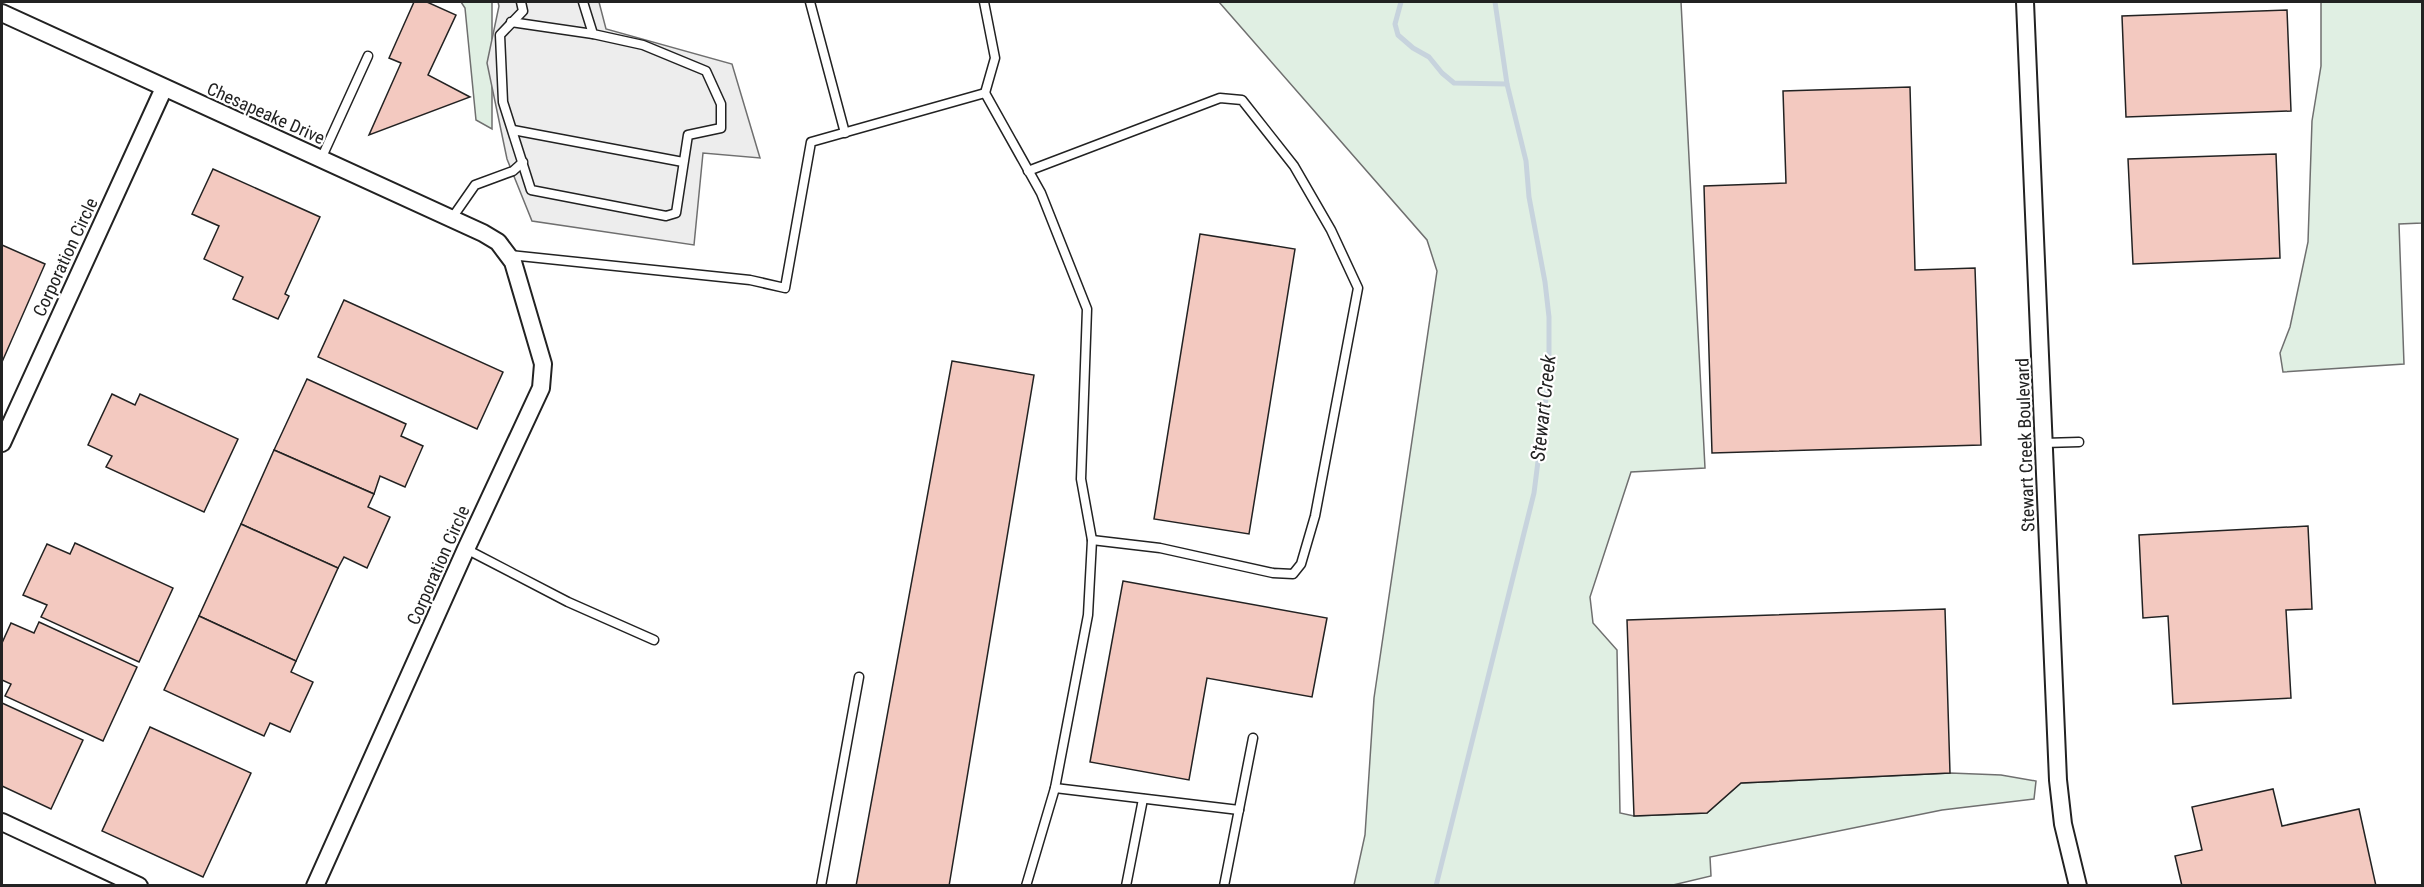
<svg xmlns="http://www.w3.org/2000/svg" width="2424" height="887" font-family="'Roboto Condensed',sans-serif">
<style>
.green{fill:#e0efe3;stroke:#6f6f6f;stroke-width:1.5}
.parking{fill:#ededed;stroke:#6f6f6f;stroke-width:1.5}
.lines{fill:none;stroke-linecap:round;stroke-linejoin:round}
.stream{stroke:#c7d3dd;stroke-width:5}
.building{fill:#f3c9c0;stroke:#222;stroke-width:1.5}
.service-casing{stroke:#222;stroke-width:11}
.minor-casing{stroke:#222;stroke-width:20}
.service{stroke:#fff;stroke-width:8}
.minor{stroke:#fff;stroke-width:16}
.labels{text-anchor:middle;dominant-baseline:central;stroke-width:4.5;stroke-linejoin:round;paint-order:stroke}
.street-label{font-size:18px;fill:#222;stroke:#fff}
.water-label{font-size:20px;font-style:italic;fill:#222;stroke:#fff}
</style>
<rect width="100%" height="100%" fill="#fff"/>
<g class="green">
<path d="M461 2H492V129L476 120 465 8Z"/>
<path d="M1219 2H1681L1705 468 1631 472 1590 597 1593 623 1617 650 1620 813 1634 816 1707 813 1741 783 1950 773 2001 775 2036 781 2034 799 1942 810 1710 857 1711 876 1673 885H1354L1365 835 1374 698 1437 271 1427 240Z"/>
<path d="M2321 2H2422V223L2399 224 2404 364 2283 372 2280 353 2290 327 2308 242 2312 121 2321 66Z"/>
</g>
<path class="parking" d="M498 2H599L606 29 732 64 760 158 703 153 694 245 532 221 507 159 487 63 499 6Z"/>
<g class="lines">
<g class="stream">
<path d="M1401 2 1395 24 1398 35 1413 48 1429 57 1442 73 1454 83 1507 84"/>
<path d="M1436 886 1534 493 1549 374V317L1545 282 1529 197 1526 161 1507 84 1495 2"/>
</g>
</g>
<g class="building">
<path d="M414 2H427L456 15 428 75 470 97 369 135 401 63 389 58Z"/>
<path d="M2287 10 2291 111 2126 117 2122 16Z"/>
<path d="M1910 87 1915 270 1975 268 1981 445 1712 453 1704 186 1786 183 1783 91Z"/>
<path d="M2276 154 2280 258 2133 264 2128 159Z"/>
<path d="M213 169 320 217 285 294 289 296 278 319 233 299 243 277 204 259 219 226 192 214Z"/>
<path d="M1200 234 1295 249 1249 534 1154 519Z"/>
<path d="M2 245 45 264 2 362Z"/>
<path d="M344 300 503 372 477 429 318 357Z"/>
<path d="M952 361 1034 375 949 886H856Z"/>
<path d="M307 379 406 424 401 436 423 446 405 487 380 476 374 494 274 450Z"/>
<path d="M112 394 135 405 140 394 238 439 204 512 106 467 112 456 88 445Z"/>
<path d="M274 450 374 494 368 507 390 517 367 568 344 557 338 568 241 524Z"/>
<path d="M241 524 338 568 296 661 199 616Z"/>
<path d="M2308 526 2312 609 2286 610 2291 698 2173 704 2168 616 2143 618 2139 535Z"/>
<path d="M75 543 173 588 139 662 41 617 47 605 23 595 47 544 70 554Z"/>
<path d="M1123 581 1327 618 1312 697 1207 678 1189 780 1090 762Z"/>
<path d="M1945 609 1950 773 1741 783 1707 813 1634 816 1627 620Z"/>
<path d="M199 616 296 661 291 672 313 682 290 732 270 723 264 736 164 690Z"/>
<path d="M39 622 137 667 103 741 5 696 11 684 2 680V643L11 623 34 633Z"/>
<path d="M2 703 83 740 51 809 2 786Z"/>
<path d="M150 727 251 773 203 877 102 831Z"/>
<path d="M2273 789 2282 826 2359 809 2376 886H2182L2175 856 2202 850 2192 807Z"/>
</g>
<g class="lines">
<defs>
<g id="service">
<path d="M521 2 523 11 500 35 503 102 531 190 666 216 676 213 688 135 721 128V104L706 71 643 45 593 34 583 2"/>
<path d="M810 2 845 133"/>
<path d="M984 2 995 58 985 93"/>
<path d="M511 22 593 34"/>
<path d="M513 130 683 162"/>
<path d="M321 159 368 56"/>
<path d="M1028 171 1220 98 1242 100 1294 166 1331 230 1358 288 1315 516 1301 564 1293 574 1273 573 1160 548 1092 540"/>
<path d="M452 218 475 185 513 171 523 162"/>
<path d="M510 255 750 280 785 288 811 142 985 93 1041 193 1087 309 1081 479 1092 540 1088 615 1055 788 1026 886"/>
<path d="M2044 443 2079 442"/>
<path d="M466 549 568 602 654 640"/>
<path d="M1055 788 1239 810"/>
<path d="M821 886 859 677"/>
<path d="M1126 886 1143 799"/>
<path d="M1224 886 1253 738"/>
</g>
<g id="minor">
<path d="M2025 2 2058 780 2063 824 2078 886"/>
<path d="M2 13 483 233 498 242 513 262 543 364 541 388 466 549 315 886"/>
<path d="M2 443 164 88"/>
<path d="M2 822 139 886"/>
</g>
</defs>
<use href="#service" class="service-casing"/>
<use href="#minor" class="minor-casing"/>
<use href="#service" class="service"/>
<use href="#minor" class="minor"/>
</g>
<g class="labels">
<g class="street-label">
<text transform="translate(266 113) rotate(24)">Chesapeake Drive</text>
<text transform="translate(65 257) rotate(-65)">Corporation Circle</text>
<text transform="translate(2025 445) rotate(-92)">Stewart Creek Boulevard</text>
<text transform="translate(438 565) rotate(-66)">Corporation Circle</text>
</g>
<g class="water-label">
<text transform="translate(1543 408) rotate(-84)">Stewart Creek</text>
</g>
</g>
<rect width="2424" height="887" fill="none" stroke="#222222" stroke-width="6"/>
</svg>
